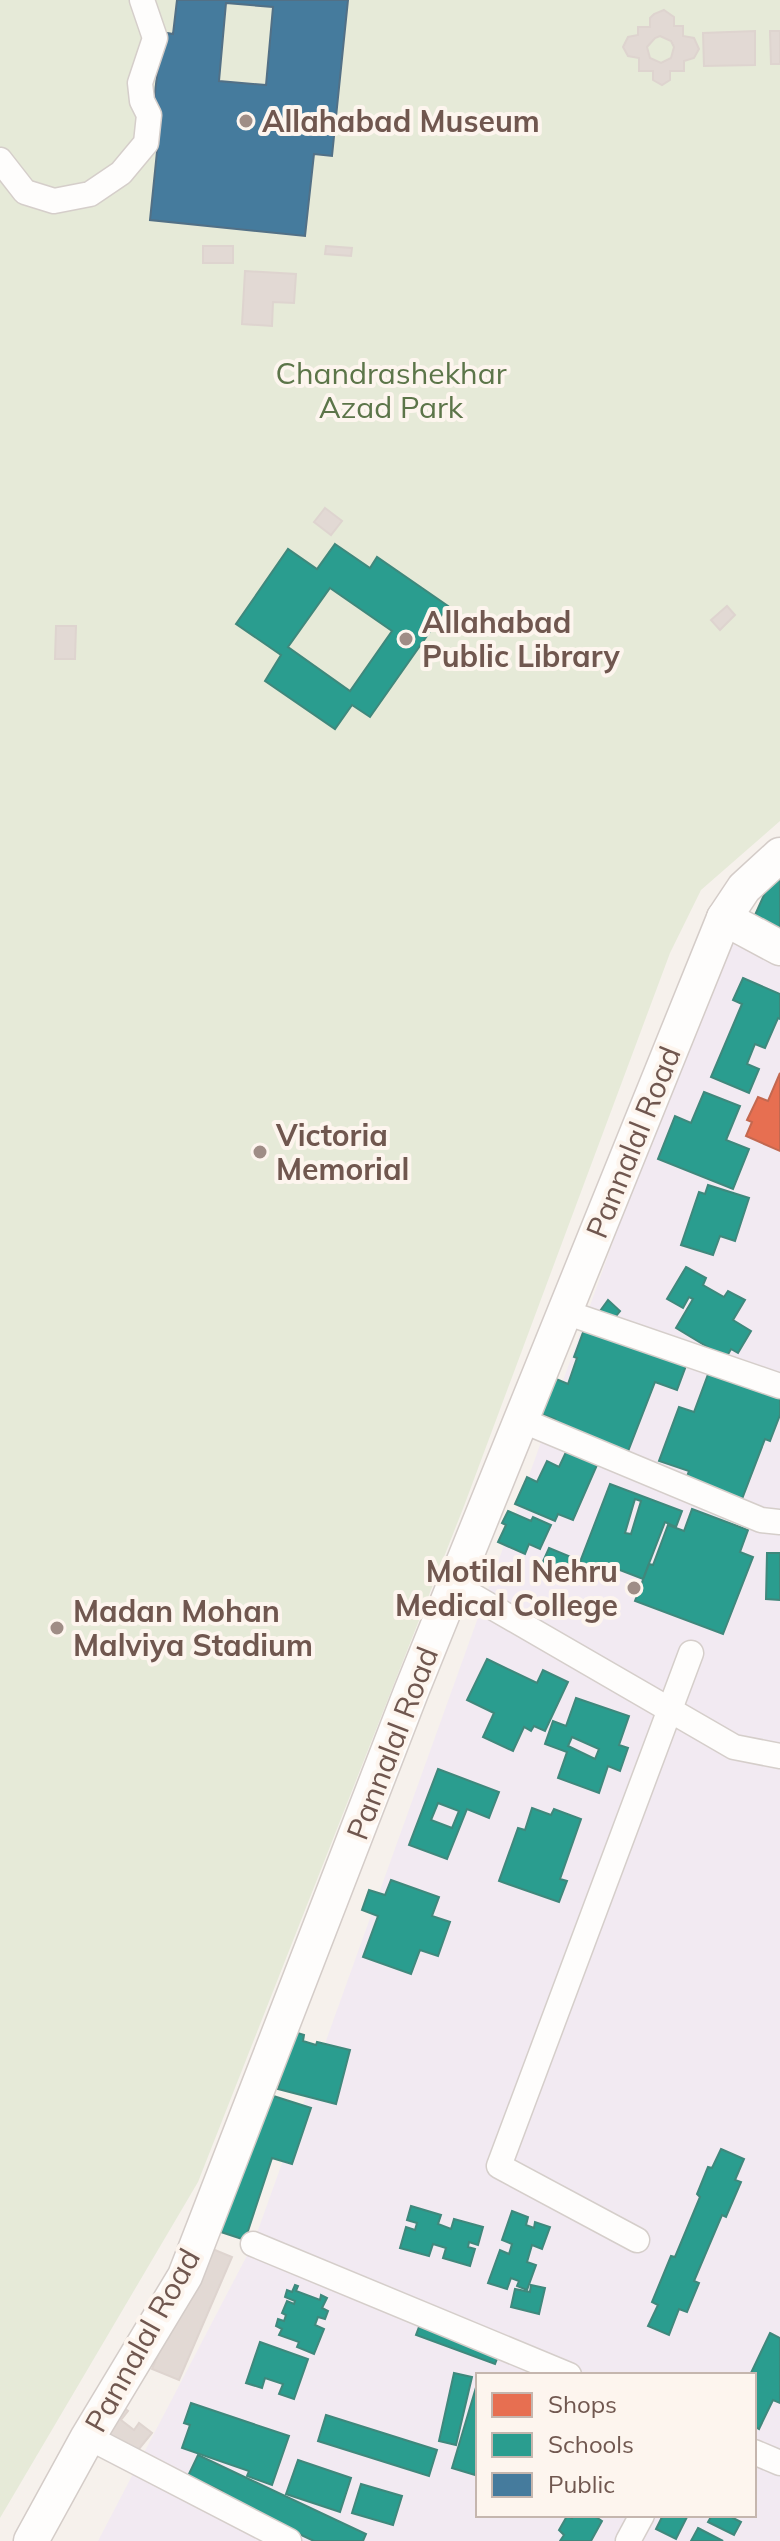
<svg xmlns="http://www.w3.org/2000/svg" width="780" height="2541" font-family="Mulish,sans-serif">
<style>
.education{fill:#f2eaf2;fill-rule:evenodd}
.green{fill:#e6ead8}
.shops{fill:#e76f51;stroke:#c36850;stroke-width:2}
.schools{fill:#2a9d8f;stroke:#3f887c;stroke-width:2;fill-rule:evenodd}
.public{fill:#457b9d;stroke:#527086;stroke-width:2;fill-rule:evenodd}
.building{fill:#e2d9d4;stroke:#ded4cf;stroke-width:2;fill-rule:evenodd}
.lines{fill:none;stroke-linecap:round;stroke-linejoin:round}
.street-casing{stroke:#d5ceca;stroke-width:27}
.secondary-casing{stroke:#d4ccc8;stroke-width:37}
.street{stroke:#fefdfc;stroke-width:24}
.secondary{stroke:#fefdfc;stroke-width:34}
.poi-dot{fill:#9f8d86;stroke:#fdf5ee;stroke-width:3}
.labels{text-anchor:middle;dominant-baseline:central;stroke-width:8;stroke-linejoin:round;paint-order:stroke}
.poi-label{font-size:30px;font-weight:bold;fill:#70574f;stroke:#fdf5ee;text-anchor:start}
.park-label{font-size:30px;fill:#5c7549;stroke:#fdf5ee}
.street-label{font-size:30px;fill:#70574f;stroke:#fdf5ee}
</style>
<rect width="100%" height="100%" fill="#f6f1ec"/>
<path class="education" d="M735 902 780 932V2541H98L253 2244ZM478 2375H754V2515H478Z"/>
<path class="green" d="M0 0H780V821L701 890 670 953 464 1506 198 2182 0 2518Z"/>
<path class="shops" d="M780 1073V1151L746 1136 752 1122 747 1120 758 1097 768 1101Z"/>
<g class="schools">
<path d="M335 544 370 568 377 557 448 606 370 717 352 705 335 729 265 681 281 655 236 624 288 549 317 569ZM330 588 392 631 350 691 288 647Z"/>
<path d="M780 859V945L751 924Z"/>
<path d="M743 978 780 994V1019L778 1018 765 1048 755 1044 747 1064 759 1069 749 1093 711 1077 742 1004 733 1000Z"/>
<path d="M704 1092 740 1106 726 1140 749 1149 733 1189 658 1159 675 1116 691 1123Z"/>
<path d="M708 1185 749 1198 735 1241 720 1236 713 1255 681 1245 699 1192 705 1194Z"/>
<path d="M686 1267 706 1278 703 1285 724 1297 728 1291 745 1300 733 1320 751 1331 738 1353 731 1349 726 1358 676 1328 693 1299 689 1297 683 1308 667 1299Z"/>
<path d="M608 1300 620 1311 612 1321 600 1311Z"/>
<path d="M585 1327 687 1363 677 1390 655 1382 627 1454 552 1427 555 1419 541 1414 554 1378 568 1384 577 1358 574 1357Z"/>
<path d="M713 1361 780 1385V1415L770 1441 765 1439 742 1499 686 1479 689 1471 659 1461 679 1407 694 1412Z"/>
<path d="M566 1452 597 1465 573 1520 558 1514 555 1521 515 1504 527 1477 537 1482 547 1461 559 1467Z"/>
<path d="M610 1484 682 1511 676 1527 665 1522 643 1579 607 1565 604 1571 580 1562ZM635 1499 641 1501 631 1534 625 1533Z"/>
<path d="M692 1509 748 1530 740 1552 753 1557 723 1634 635 1601 649 1564 653 1565 668 1525 684 1531Z"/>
<path d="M508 1511 531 1521 533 1517 551 1525 540 1549 529 1544 525 1554 498 1542 506 1525 502 1523Z"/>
<path d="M549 1548 571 1557 564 1575 541 1566Z"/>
<path d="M767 1553H780V1600L766 1599Z"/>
<path d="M487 1659 537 1683 543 1670 568 1682 545 1731 534 1726 531 1731 524 1727 513 1751 483 1737 494 1713 467 1700Z"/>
<path d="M576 1698 629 1716 619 1745 628 1748 620 1771 608 1766 599 1793 558 1778 567 1752 545 1744 553 1721 566 1726ZM572 1737 599 1749 595 1759 568 1746Z"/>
<path d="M438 1769 499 1792 489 1818 467 1809 447 1859 409 1845ZM438 1803 459 1811 452 1828 431 1820Z"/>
<path d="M532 1808 551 1815 554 1809 581 1819 560 1879 567 1881 559 1902 499 1881 518 1828 525 1830Z"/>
<path d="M391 1880 439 1897 432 1916 450 1922 438 1956 420 1950 411 1974 363 1957 378 1916 362 1910 369 1890 385 1895Z"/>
<path d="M288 2030 304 2035 303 2041 316 2045 317 2042 350 2050 336 2104 278 2089 281 2078 276 2076Z"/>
<path d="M264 2093 311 2108 292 2164 272 2158 245 2240 218 2231Z"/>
<path d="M721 2149 744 2159 735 2180 741 2182 726 2217 722 2215 694 2281 699 2283 687 2312 679 2309 669 2335 648 2326 658 2305 652 2302 671 2256 675 2257 700 2197 697 2194 708 2167 712 2168Z"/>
<path d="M411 2206 441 2215 438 2224 451 2229 454 2219 483 2227 478 2245 469 2242 468 2247 475 2249 470 2266 443 2258 446 2248 433 2244 429 2256 400 2248 406 2227 415 2230 417 2223 407 2220Z"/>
<path d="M512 2211 528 2217 526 2225 534 2228 535 2222 550 2227 542 2249 532 2245 527 2262 536 2265 527 2290 517 2286 519 2281 511 2278 507 2289 488 2283 500 2250 509 2254 512 2244 502 2240Z"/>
<path d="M295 2285 298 2286 296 2291 320 2300 321 2295 327 2298 322 2308 328 2311 325 2319 318 2317 315 2325 324 2329 314 2354 297 2347 299 2342 279 2335 282 2329 276 2326 278 2319 284 2321 286 2315 282 2313 287 2301 294 2304 295 2301 285 2297 287 2290 292 2292Z"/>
<path d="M531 2285 545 2288 539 2314 511 2307 515 2289 530 2292Z"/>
<path d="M422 2319 501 2348 495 2364 416 2335Z"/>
<path d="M770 2333 780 2338V2403L773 2400 759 2429 754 2426V2375H750Z"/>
<path d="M260 2342 308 2359 294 2399 279 2394 283 2384 265 2378 262 2388 246 2383Z"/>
<path d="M454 2373 472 2377 456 2445 439 2441Z"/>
<path d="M477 2384 478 2465 475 2475 452 2468Z"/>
<path d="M191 2403 289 2436 272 2485 247 2476 249 2471 182 2448 190 2425 184 2423Z"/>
<path d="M326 2415 437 2450 429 2476 318 2441Z"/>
<path d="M198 2455 366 2534 363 2541H314L219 2497 222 2491 188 2476Z"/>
<path d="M298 2460 351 2478 340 2512 286 2494Z"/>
<path d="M361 2484 402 2496 393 2525 352 2513Z"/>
<path d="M574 2515H597L596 2517 602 2521 591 2541H560L564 2535 559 2530 567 2516 572 2518Z"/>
<path d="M663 2515H688L676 2539 656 2529Z"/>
<path d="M712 2515H735L733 2518 741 2522 734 2535 708 2522Z"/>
<path d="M698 2528 723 2541H691Z"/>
</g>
<path class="public" d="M177 0H348L332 156 314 154 305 236 150 220 159 132 153 109 160 51H164L167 33 173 34ZM226 3 273 7 266 85 219 81Z"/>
<g class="building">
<path d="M664 10 674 17V26H683V36L694 38 699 49 694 58 684 61V71H670V80L662 85 653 80V71H639V58L628 56 623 47 628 37 638 35V27H650V18L654 14ZM660 36 671 41 674 47 671 58 661 63 650 58 647 47 655 38Z"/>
<path d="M755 31V65L704 66 703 33Z"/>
<path d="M770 31H780V64H771Z"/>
<rect x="203" y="246" width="30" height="17"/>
<path d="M326 246 352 248 351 256 325 254Z"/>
<path d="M245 271 296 274 294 303 273 302 272 326 242 324Z"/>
<path d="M325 508 342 521 331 535 314 522Z"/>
<path d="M727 606 735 615 720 630 711 620Z"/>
<path d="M56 626H76L75 659H55Z"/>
<path d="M210 2248 232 2257 179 2380 152 2369 191 2277 201 2281 207 2267 203 2265Z"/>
<path d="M119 2404 128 2411 121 2420 134 2430 139 2423 152 2433 134 2455 100 2429Z"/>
</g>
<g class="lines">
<defs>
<g id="street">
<path d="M0 160 25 192 54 201 90 194 121 173 146 143 149 115 142 101 140 83 155 38 142 0"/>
<path d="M565 1312 780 1386"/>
<path d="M521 1420 761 1520 780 1522"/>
<path d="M454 1585 734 1747 780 1756"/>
<path d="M637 2240 499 2166 691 1653"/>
<path d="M253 2244 569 2375"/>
<path d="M88 2437 289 2541"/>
<path d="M754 2452 780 2463"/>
<path d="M628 2541 642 2515"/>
</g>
<g id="secondary">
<path d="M724 918 780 948"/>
<path d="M31 2541 88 2437 185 2276 411 1692 724 918 744 888 780 855"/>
</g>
</defs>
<use href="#street" class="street-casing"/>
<use href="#secondary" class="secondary-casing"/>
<use href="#street" class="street"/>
<use href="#secondary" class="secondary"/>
</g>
<g class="poi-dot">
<circle cx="246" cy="121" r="8"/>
<circle cx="406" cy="639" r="8"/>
<circle cx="260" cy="1152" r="8"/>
<circle cx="634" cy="1588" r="8"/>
<circle cx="57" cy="1628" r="8"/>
</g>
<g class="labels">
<g class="poi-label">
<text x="262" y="121">Allahabad Museum</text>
<text x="422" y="622">Allahabad<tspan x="422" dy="34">Public Library</tspan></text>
<text x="276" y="1135">Victoria<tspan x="276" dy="34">Memorial</tspan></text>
<text x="618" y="1571" text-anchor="end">Motilal Nehru<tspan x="618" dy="34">Medical College</tspan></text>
<text x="73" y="1611">Madan Mohan<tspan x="73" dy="34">Malviya Stadium</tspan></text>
</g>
<g class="park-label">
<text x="391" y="373">Chandrashekhar<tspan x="391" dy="34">Azad Park</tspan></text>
</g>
<g class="street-label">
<text transform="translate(633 1142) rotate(-68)">Pannalal Road</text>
<text transform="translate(392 1743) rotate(-69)">Pannalal Road</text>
<text transform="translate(142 2340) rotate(-61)">Pannalal Road</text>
</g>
</g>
<rect x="476" y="2373" width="280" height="144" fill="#fdf5ee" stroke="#c5b6ae" stroke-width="2"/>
<rect x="492" y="2393" width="40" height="24" fill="#e76f51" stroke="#c5b6ae" stroke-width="2"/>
<text x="548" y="2413" font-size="24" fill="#70574f">Shops</text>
<rect x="492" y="2433" width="40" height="24" fill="#2a9d8f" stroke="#c5b6ae" stroke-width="2"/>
<text x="548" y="2453" font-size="24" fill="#70574f">Schools</text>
<rect x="492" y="2473" width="40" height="24" fill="#457b9d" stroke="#c5b6ae" stroke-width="2"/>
<text x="548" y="2493" font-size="24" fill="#70574f">Public</text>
</svg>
